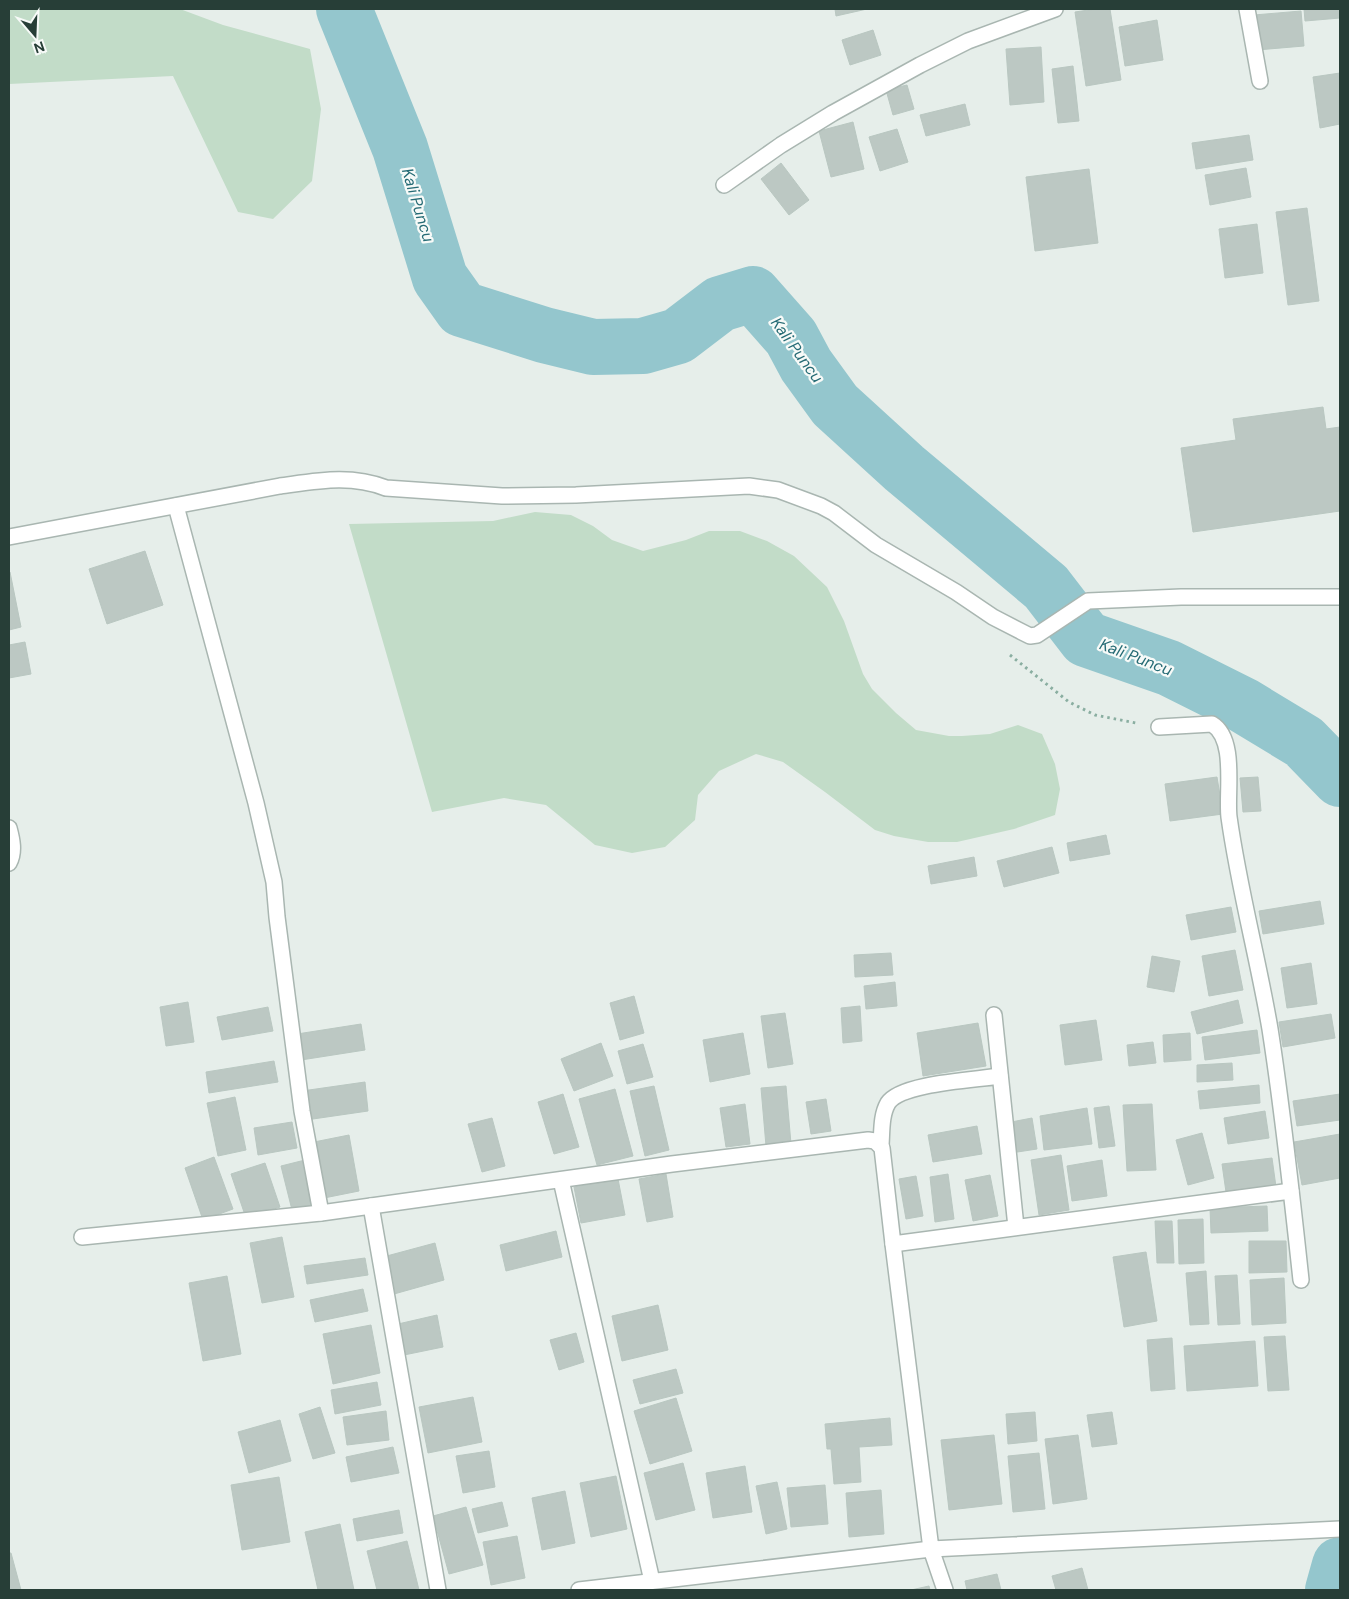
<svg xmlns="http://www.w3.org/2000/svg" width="1349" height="1599" font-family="'DM Sans',sans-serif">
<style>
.green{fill:#c2dcc8}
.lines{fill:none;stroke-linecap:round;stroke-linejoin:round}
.river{stroke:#94c6cd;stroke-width:56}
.building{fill:#bcc8c3;stroke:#b9c7c1}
.minor-casing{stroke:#a9b6b1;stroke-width:18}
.path{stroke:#8aaea1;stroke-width:3;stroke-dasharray:2.5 4;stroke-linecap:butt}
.minor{stroke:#fff;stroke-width:15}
.labels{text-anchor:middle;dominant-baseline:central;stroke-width:4.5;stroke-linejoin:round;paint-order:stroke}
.water-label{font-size:16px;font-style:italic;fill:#266b75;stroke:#f7faf8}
</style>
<rect width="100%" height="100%" fill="#e6eeea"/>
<g class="green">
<path d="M9 9H180L223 25 310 49 321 109 312 181 273 219 238 212 173 76 9 84Z"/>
<path d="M535 512 571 515 593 526 612 540 643 551 686 540 709 531H740L767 541 794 556 827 587 844 621 863 674 872 689 896 713 916 730 949 736H962L990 734 1018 725 1042 734 1055 764 1060 789 1055 815 1014 829 957 842H928L894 836 875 830 825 792 783 762 756 754 719 771 698 795 695 820 665 847 632 853 595 845 546 805 504 798 432 812 349 524 493 521Z"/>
</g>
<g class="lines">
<g class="river">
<path d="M344 9 400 148 440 278 462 309 544 335 593 347 643 346 678 336 720 304 753 294 791 337 806 365 835 405 904 468 1046 587 1086 639 1169 668 1243 705 1304 742 1340 779"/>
<path d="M1333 1590 1340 1565"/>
</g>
</g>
<g class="building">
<path d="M835 9H867L836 16Z"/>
<path d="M1095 9H1110L1121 80 1086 86 1075 12Z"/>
<path d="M1304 9H1340V18L1305 21Z"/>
<path d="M1301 11 1304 46 1257 50 1254 15Z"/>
<path d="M1157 20 1163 60 1125 66 1119 27Z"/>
<path d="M873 30 881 55 850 65 842 40Z"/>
<path d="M1041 47 1044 102 1010 105 1006 49Z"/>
<path d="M1073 66 1079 121 1058 123 1052 69Z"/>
<path d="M1340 73V124L1320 128 1313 77Z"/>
<path d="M907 85 914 109 893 115 886 90Z"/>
<path d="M965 104 970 125 926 136 920 115Z"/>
<path d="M853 122 864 169 831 177 819 131Z"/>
<path d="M897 129 908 162 880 171 869 137Z"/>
<path d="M1249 135 1253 160 1196 169 1192 143Z"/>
<path d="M781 163 809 200 789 215 761 179Z"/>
<path d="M1246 168 1251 197 1210 205 1205 175Z"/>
<path d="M1089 169 1098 243 1035 251 1026 177Z"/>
<path d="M1307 208 1319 301 1288 305 1276 212Z"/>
<path d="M1257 224 1263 273 1225 278 1219 229Z"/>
<path d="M1323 407 1326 429 1340 427V511L1193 532 1181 448 1236 440 1233 419Z"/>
<path d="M145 551 163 605 107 624 89 569Z"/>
<path d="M9 572H10L21 627 9 630Z"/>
<path d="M25 642 31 674 9 678V645Z"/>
<path d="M1217 777 1223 814 1170 821 1165 784Z"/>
<path d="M1258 777 1261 811 1243 812 1240 778Z"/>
<path d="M1106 835 1110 854 1070 861 1067 843Z"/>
<path d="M1052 847 1059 873 1004 887 997 861Z"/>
<path d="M974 857 977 876 931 884 928 866Z"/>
<path d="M1320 901 1324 924 1263 934 1259 911Z"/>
<path d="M1231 907 1236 932 1191 940 1186 915Z"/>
<path d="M1235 950 1243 990 1209 996 1202 956Z"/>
<path d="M891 953 893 975 855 977 854 955Z"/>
<path d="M1152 956 1180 961 1174 992 1147 987Z"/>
<path d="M1311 963 1317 1004 1287 1008 1281 968Z"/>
<path d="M895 982 897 1006 866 1009 864 986Z"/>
<path d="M634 996 644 1033 620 1040 610 1003Z"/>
<path d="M1238 1000 1243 1023 1197 1034 1191 1012Z"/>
<path d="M188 1002 194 1042 166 1046 160 1007Z"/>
<path d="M860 1006 862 1041 843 1043 841 1008Z"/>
<path d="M268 1007 273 1031 222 1040 217 1017Z"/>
<path d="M785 1013 793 1064 768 1068 761 1016Z"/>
<path d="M1331 1014 1335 1038 1283 1047 1279 1022Z"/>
<path d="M1096 1020 1102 1060 1065 1065 1060 1025Z"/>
<path d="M978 1023 986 1066 923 1076 917 1033Z"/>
<path d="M361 1024 365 1050 301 1060 297 1034Z"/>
<path d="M1257 1030 1260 1053 1205 1060 1202 1037Z"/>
<path d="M743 1033 750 1074 710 1082 703 1040Z"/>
<path d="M1190 1033 1191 1060 1164 1062 1163 1035Z"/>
<path d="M1153 1042 1156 1063 1129 1066 1127 1045Z"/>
<path d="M601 1043 613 1076 574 1091 561 1059Z"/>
<path d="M643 1044 653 1077 627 1084 618 1051Z"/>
<path d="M274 1061 278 1082 209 1093 206 1072Z"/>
<path d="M1232 1063 1233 1080 1197 1082V1065Z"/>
<path d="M365 1082 368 1111 306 1120 302 1091Z"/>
<path d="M1259 1085 1260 1103 1200 1109 1198 1091Z"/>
<path d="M654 1086 669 1150 645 1156 630 1091Z"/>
<path d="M786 1086 791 1144 766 1146 761 1088Z"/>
<path d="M615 1089 633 1156 597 1165 579 1099Z"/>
<path d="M563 1094 579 1147 554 1154 538 1102Z"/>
<path d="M1340 1094V1120L1297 1126 1293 1101Z"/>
<path d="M235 1097 246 1150 218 1156 207 1103Z"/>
<path d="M826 1099 831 1131 811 1134 806 1102Z"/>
<path d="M745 1104 750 1144 726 1147 720 1108Z"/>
<path d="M1152 1104 1156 1170 1127 1171 1123 1105Z"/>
<path d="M1109 1106 1115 1146 1099 1148 1094 1108Z"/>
<path d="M1087 1108 1092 1144 1044 1150 1040 1116Z"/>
<path d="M1265 1111 1269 1138 1228 1144 1224 1118Z"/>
<path d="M492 1118 505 1166 482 1172 468 1124Z"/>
<path d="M1032 1118 1037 1149 1011 1153 1006 1123Z"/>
<path d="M292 1122 297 1148 258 1155 254 1128Z"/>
<path d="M977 1126 982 1154 933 1162 928 1135Z"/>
<path d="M1202 1133 1214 1178 1188 1185 1176 1140Z"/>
<path d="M1340 1134V1178L1302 1185 1294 1142Z"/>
<path d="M349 1135 359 1191 324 1198 314 1142Z"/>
<path d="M1061 1155 1069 1210 1039 1215 1031 1160Z"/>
<path d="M214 1157 233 1209 203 1220 185 1168Z"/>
<path d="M1272 1158 1276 1187 1226 1192 1222 1164Z"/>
<path d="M305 1160 316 1205 292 1210 281 1166Z"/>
<path d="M1102 1160 1107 1196 1072 1201 1067 1166Z"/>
<path d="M265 1163 280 1207 246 1218 231 1174Z"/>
<path d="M666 1174 673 1217 647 1222 639 1179Z"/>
<path d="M948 1174 954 1219 935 1222 930 1177Z"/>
<path d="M990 1175 998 1216 973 1221 965 1180Z"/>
<path d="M916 1176 923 1216 906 1219 899 1179Z"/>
<path d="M618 1179 625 1215 581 1223 574 1187Z"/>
<path d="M1267 1206 1268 1231 1211 1233 1210 1208Z"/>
<path d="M1203 1219 1204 1263 1179 1264 1178 1220Z"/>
<path d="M1155 1221H1172L1174 1263H1157Z"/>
<path d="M556 1231 562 1257 506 1271 500 1245Z"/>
<path d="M282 1237 294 1297 262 1303 250 1243Z"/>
<path d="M1249 1241H1286L1287 1272 1249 1273Z"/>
<path d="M435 1243 444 1280 394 1294 383 1257Z"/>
<path d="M1146 1252 1157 1321 1124 1327 1113 1257Z"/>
<path d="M365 1258 368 1275 307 1284 304 1266Z"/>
<path d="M1206 1271 1209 1324 1190 1325 1186 1273Z"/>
<path d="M1237 1275 1240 1324 1218 1325 1215 1276Z"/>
<path d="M227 1276 241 1354 203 1361 189 1283Z"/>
<path d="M1284 1278 1286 1323 1252 1325 1250 1280Z"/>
<path d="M363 1289 368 1311 315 1322 310 1300Z"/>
<path d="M658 1305 668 1350 622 1361 612 1316Z"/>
<path d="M437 1315 443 1347 404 1355 398 1324Z"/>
<path d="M371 1325 380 1373 333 1384 323 1334Z"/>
<path d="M576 1333 584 1362 559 1370 550 1340Z"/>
<path d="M1285 1336 1289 1390 1268 1391 1264 1337Z"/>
<path d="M1172 1338 1175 1389 1151 1391 1147 1340Z"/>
<path d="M1255 1341 1258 1386 1187 1391 1184 1346Z"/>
<path d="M676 1369 683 1393 640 1404 633 1380Z"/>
<path d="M377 1382 381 1405 335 1414 331 1390Z"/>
<path d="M473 1397 482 1442 428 1453 419 1407Z"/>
<path d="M676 1398 692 1451 650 1464 634 1411Z"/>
<path d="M320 1407 335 1453 313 1459 299 1414Z"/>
<path d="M386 1411 389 1440 347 1445 343 1417Z"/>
<path d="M1035 1412 1037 1441 1008 1444 1006 1414Z"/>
<path d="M1112 1412 1117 1444 1092 1447 1087 1415Z"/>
<path d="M890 1418 892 1445 859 1447 861 1482 834 1484 831 1449H827L825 1424Z"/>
<path d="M280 1420 291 1461 249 1473 238 1432Z"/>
<path d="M994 1435 1002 1504 949 1510 941 1440Z"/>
<path d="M1078 1435 1087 1499 1053 1504 1045 1439Z"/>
<path d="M393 1447 399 1473 351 1482 346 1457Z"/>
<path d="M489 1451 495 1487 463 1493 456 1456Z"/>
<path d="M1039 1453 1045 1509 1013 1512 1008 1456Z"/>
<path d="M683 1463 695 1510 656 1520 644 1473Z"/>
<path d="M745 1466 752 1512 713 1518 706 1473Z"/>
<path d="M616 1476 627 1529 591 1537 580 1483Z"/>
<path d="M279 1477 290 1542 242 1550 231 1485Z"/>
<path d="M777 1482 787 1529 766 1534 756 1486Z"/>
<path d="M825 1485 828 1524 791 1527 787 1488Z"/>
<path d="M881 1490 884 1534 849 1537 846 1493Z"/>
<path d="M565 1491 575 1543 542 1550 532 1498Z"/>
<path d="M502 1502 508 1526 478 1533 472 1509Z"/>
<path d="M466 1507 483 1565 449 1574 433 1516Z"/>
<path d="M399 1510 403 1533 357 1541 353 1519Z"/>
<path d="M340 1524 354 1590H318L305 1532Z"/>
<path d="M517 1536 525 1578 491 1585 483 1542Z"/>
<path d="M407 1541 419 1590H377L367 1551Z"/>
<path d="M9 1553H11L21 1590H9Z"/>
<path d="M1082 1568 1088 1590H1056L1052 1576Z"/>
<path d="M997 1574 1001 1590H967L965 1581Z"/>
<path d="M929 1586 930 1590H911Z"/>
</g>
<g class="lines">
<defs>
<g id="minor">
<path d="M1247 9 1260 81"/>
<path d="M724 185 781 145 833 113 920 65 968 41 1055 9"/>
<path d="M176 506 256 803 274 882 277 917 302 1111 321 1213"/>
<path d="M9 537 280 486C317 481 350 474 386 488L502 496 576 495 749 486 778 490 821 506 834 513 876 545 956 592 993 617 1022 632 1030 636 1037 635 1088 601 1181 597H1340"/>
<path d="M1159 727 1212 724C1237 739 1226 793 1229 817 1239 889 1258 958 1270 1029 1283 1112 1292 1196 1301 1280"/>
<path d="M9 828C12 839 15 852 9 863"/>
<path d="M994 1015 1016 1227"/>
<path d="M881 1145C882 1131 881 1115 888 1103 901 1083 976 1080 1000 1076"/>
<path d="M561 1180 652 1581"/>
<path d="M371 1206 438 1590"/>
<path d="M82 1237 321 1213 672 1164 868 1140 875 1141 882 1148 893 1244 1291 1191"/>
<path d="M893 1244 931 1549 1340 1529"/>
<path d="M579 1590 931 1549 945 1590"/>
</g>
</defs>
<use href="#minor" class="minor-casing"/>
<path class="path" d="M1010 655 1069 702 1095 715 1136 723"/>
<use href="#minor" class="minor"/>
</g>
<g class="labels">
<g class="water-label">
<text transform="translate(418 205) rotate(73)">Kali Puncu</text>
<text transform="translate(797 350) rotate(54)">Kali Puncu</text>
<text transform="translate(1136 657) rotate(21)">Kali Puncu</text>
</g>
</g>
<rect width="1349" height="1599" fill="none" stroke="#273e37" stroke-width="20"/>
<g transform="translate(35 35) rotate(161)" stroke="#f7faf8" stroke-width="4" paint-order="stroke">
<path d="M0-4L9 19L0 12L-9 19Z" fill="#273e37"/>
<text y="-8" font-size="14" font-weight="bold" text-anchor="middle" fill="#273e37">N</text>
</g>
</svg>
